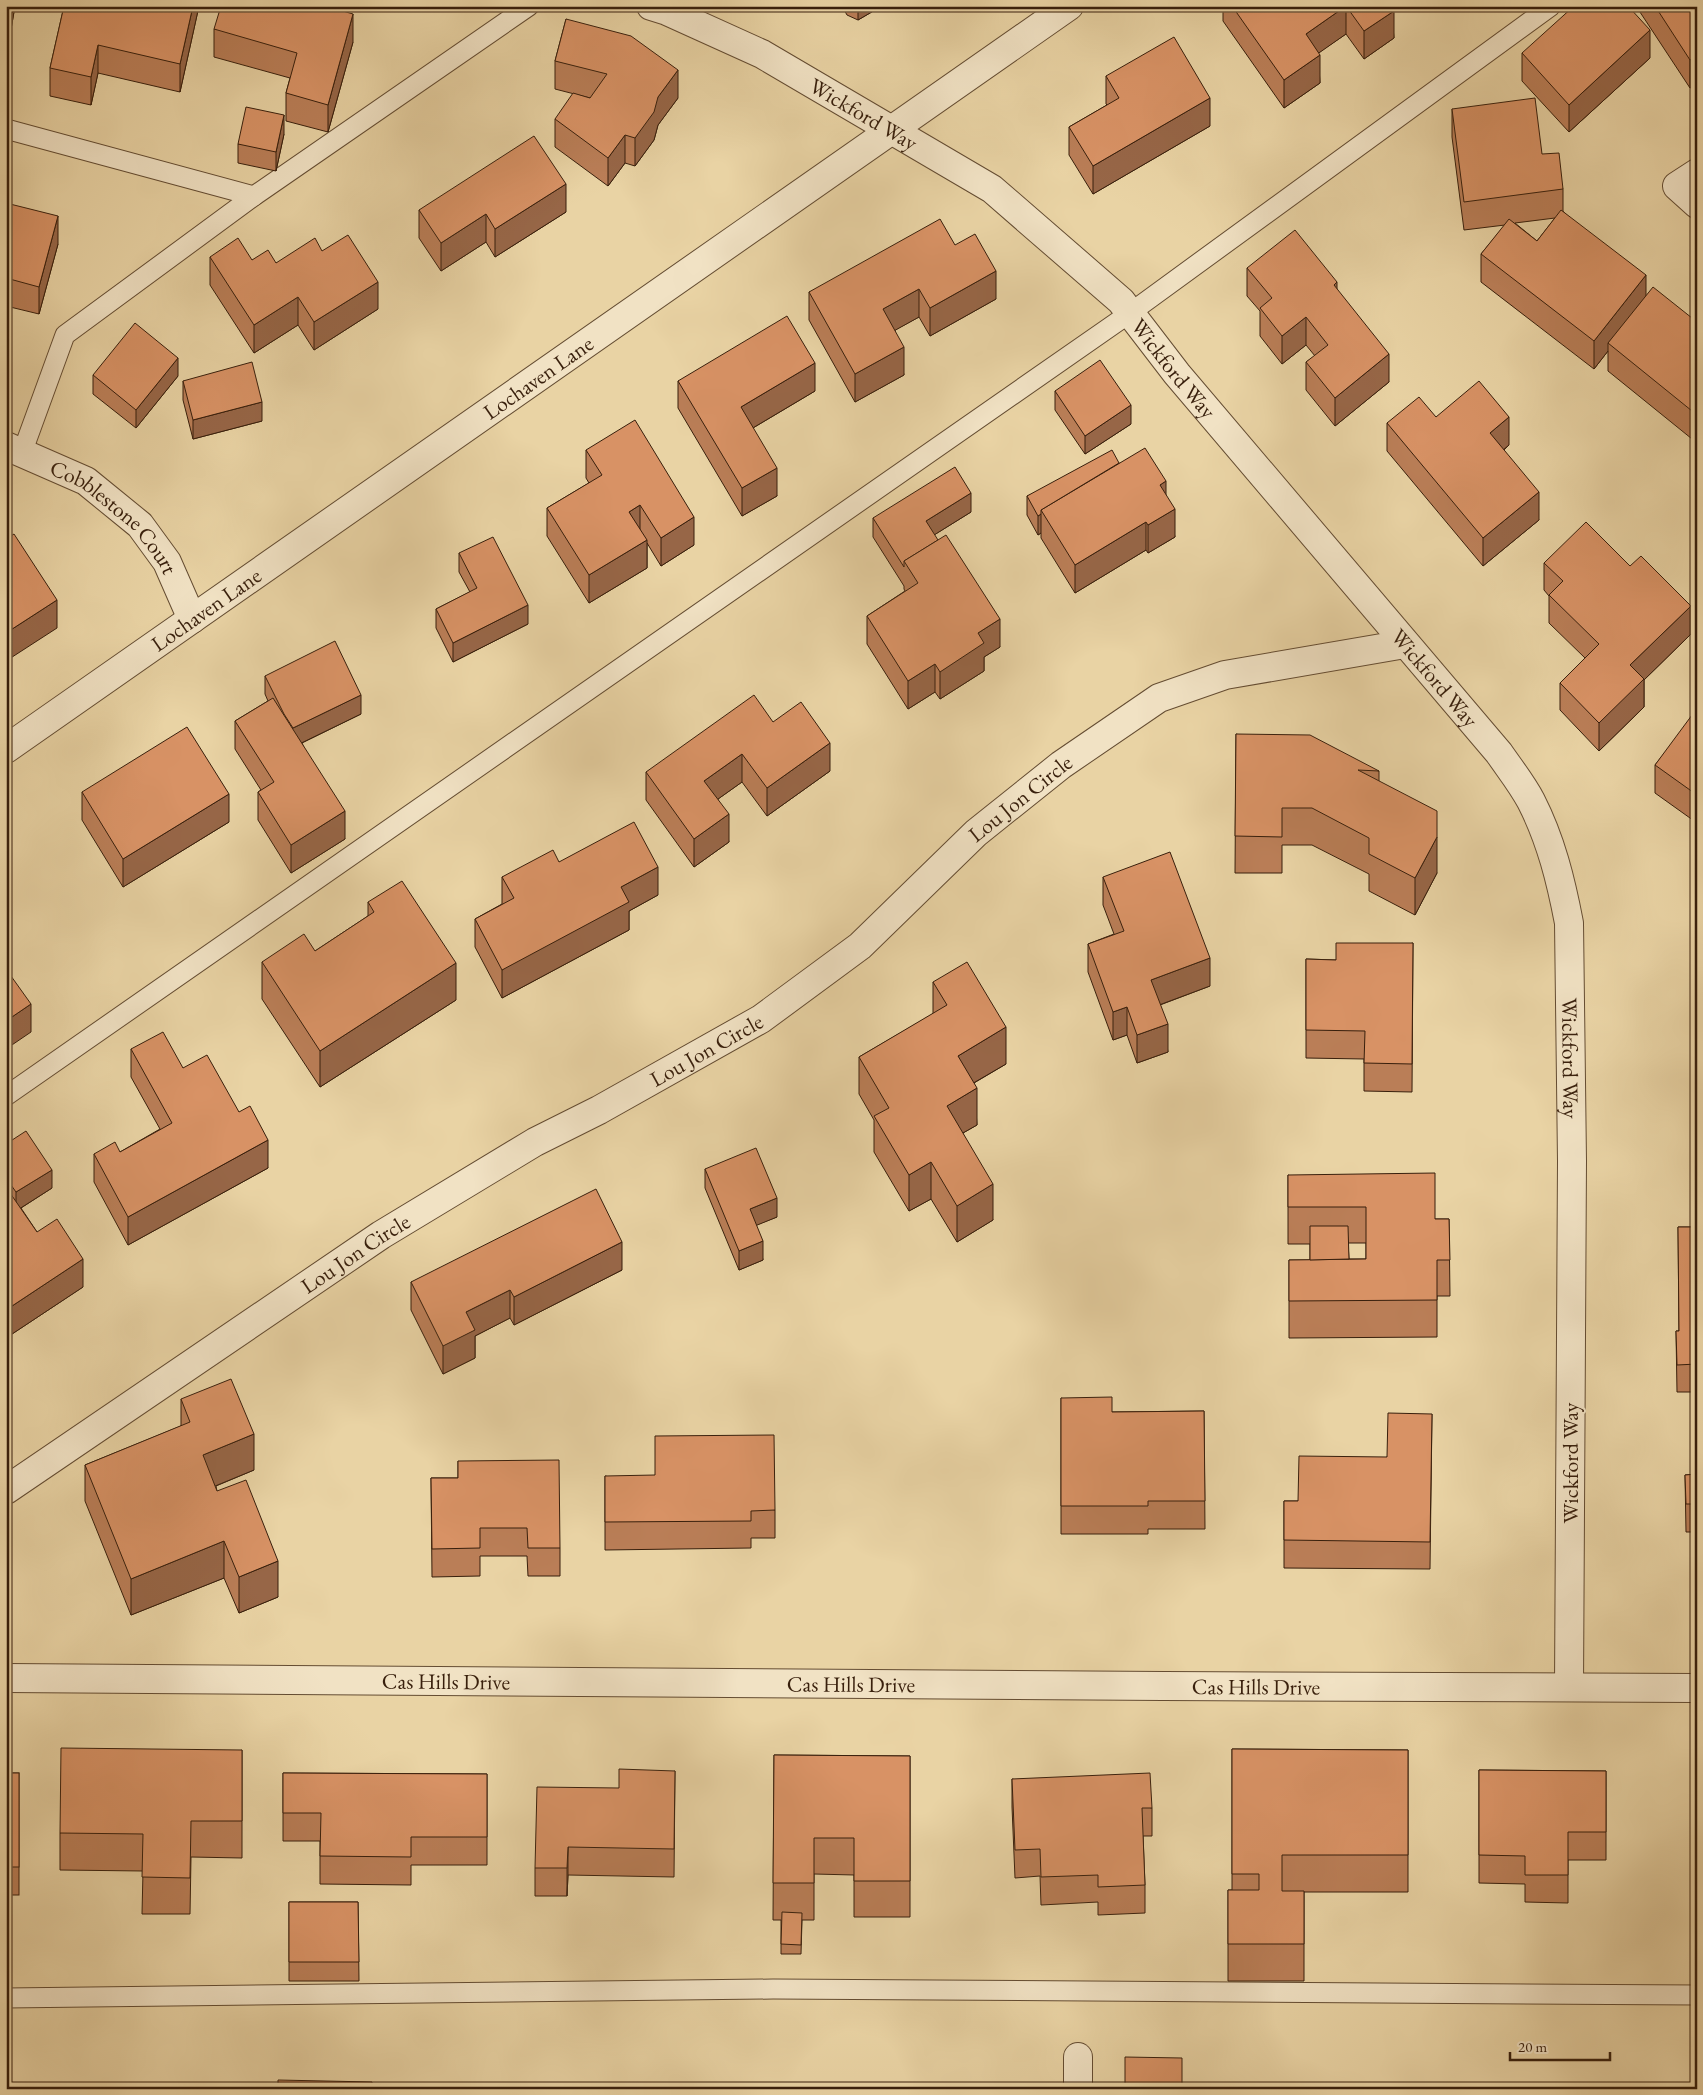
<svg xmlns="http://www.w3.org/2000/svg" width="1703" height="2095" font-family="'EB Garamond',serif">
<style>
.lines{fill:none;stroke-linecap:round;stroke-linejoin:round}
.service-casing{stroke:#644c32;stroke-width:21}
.minor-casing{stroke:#644c32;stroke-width:30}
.service{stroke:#f1e2c4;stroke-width:19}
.minor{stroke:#f1e2c4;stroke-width:28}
.wall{fill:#ba7e57;stroke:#381f0c;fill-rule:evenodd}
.shaded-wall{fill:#976647;stroke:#381f0c}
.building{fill:#d89265;stroke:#381f0c}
.labels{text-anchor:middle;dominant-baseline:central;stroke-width:4;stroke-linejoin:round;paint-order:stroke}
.street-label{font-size:22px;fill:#381f0c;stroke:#f1e2c4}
</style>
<rect width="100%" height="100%" fill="#e9d3a4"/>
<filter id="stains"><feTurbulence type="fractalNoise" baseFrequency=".004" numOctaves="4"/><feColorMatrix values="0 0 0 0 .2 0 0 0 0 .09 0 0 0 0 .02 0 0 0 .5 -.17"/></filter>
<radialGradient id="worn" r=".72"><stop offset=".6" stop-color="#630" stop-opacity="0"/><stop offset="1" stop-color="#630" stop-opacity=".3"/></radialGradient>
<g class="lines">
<defs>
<g id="service">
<path d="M6 129 254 196"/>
<path d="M22 453 65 335 254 196 529 6"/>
<path d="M6 1096 1130 313 1551 6"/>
<path d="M6 1998 773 1989 1697 1995"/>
</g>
<g id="minor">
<path id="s1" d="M651 6 667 11 762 54 992 189 1121 301 1177 374 1499 753C1510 769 1522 784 1531 801 1551 840 1561 881 1569 923L1572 1161 1569 1687"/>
<path d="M1697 173 1677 186 1697 204"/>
<path id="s2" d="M6 446 86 481 140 525 167 562 192 619"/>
<path id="s3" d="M6 749 1069 6"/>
<path id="s4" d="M6 1490 381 1235 535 1142 599 1110 761 1019 860 946 976 833 1061 765 1159 698 1225 675 1405 644"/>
<path id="s5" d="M6 1678 1163 1686 1697 1688"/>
<path d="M1078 2057V2089"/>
</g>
</defs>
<use href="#service" class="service-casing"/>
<use href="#minor" class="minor-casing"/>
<use href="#service" class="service"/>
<use href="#minor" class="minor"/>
</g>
<g class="wall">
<path d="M6 6H15L9 41H6Z"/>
<path d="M64 6H199L180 92 98 73 91 105 50 96V68Z"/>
<path d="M842 6H882L858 20 847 15Z"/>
<path d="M1223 6H1391L1394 38 1364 59 1346 34 1318 53 1320 83 1284 108 1223 21Z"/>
<path d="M1636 6H1697V83L1690 88Z"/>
<path d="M566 19 678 98 658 125 654 140 635 166 625 163 608 186 555 147V119L590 98 555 89V61Z"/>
<path d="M214 29 353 42 328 132 286 121V93L290 78 214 57Z"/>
<path d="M1522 53 1650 58 1569 132 1522 81Z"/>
<path d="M1106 76 1210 126 1093 194 1069 155V127L1107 105 1106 104Z"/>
<path d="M1452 109 1542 154 1563 189V211L1646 297 1697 322V443L1608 371V351L1594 369 1481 282V254L1505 225 1464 230 1452 137ZM1555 218 1537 241 1515 223Z"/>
<path d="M284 134 276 171 238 163V144Z"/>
<path d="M6 203 58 244 39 314 6 306Z"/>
<path d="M419 210 566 212 495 257 486 242 441 271 419 238Z"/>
<path d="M955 245 996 299 930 336 919 317 895 330 904 375 855 402 809 320V292Z"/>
<path d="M322 251 378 309 314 350 298 325 254 353 210 285V257L252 260 276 263Z"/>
<path d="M1247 268 1337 290 1389 382 1335 426 1306 390V362L1315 356 1306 345 1282 364 1260 336V311L1247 296Z"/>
<path d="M93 375 178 376 136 428 93 394Z"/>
<path d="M183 381 262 421 193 439 183 400Z"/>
<path d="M678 381 815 391 753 428 777 496 742 516 678 408Z"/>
<path d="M1055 391 1131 424 1085 454 1055 410Z"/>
<path d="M1436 417 1509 445 1504 450 1539 520 1483 566 1387 451V423Z"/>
<path d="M586 450 694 545 661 566 647 543V568L589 603 547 536V508L589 483 586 478Z"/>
<path d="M1119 463 1166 495 1175 537 1148 553 1146 550 1075 593 1041 538V533L1038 535 1027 515V496Z"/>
<path d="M971 512 934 535 1000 647 984 657V671L940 699 935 692 908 709 867 644V616L905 591 904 589V586L873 537V518Z"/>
<path d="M459 553 528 624 453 662 436 628V609L470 592 459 572Z"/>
<path d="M1544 563 1630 566 1691 634 1644 680V707L1599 751 1560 710V683L1585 658 1549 623V596L1544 590Z"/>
<path d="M265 676 361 714 302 743 345 839 291 873 258 820V792L261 790 235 749V721L268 701 265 694Z"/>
<path d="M1697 712V823L1655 793V765Z"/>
<path d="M773 722 830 771 767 816 742 782 718 799 729 842 694 867 646 800V772Z"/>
<path d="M1236 734 1379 771V781L1437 873 1415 915 1369 891V874L1312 845H1282V873H1235Z"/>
<path d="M82 792 229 822 123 887 82 820Z"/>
<path d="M559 862 658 895 629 911V930L502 998 475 947V919L502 904V877Z"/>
<path d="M1103 877 1210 986 1160 1005 1168 1052 1137 1063 1127 1035 1113 1040 1088 972V944L1114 934 1103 905Z"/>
<path d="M368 902 456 1000 320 1087 262 999V962L315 951 368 916Z"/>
<path d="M1413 943 1412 1092 1364 1091V1059L1306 1058V959L1336 960Z"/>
<path d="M933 982 1006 1064 974 1083 977 1125 963 1133 993 1220 957 1242 931 1199 909 1211 874 1152V1120L859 1094V1057L933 1014Z"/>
<path d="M131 1049 183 1068 239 1112 268 1168 128 1245 94 1182V1154L120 1152 160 1129 131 1077Z"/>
<path d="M6 1144 52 1188 21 1208 37 1232 83 1287 6 1338Z"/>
<path d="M705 1169 777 1217 756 1225 763 1260 739 1270 705 1188Z"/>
<path d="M1288 1175 1435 1219H1449L1450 1296H1437V1337L1289 1338V1260H1310V1244H1288ZM1348 1243H1366V1259H1349Z"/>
<path d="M1678 1227H1697V1392H1677L1676 1331H1679Z"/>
<path d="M622 1270 514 1325 510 1318 475 1336V1358L443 1374 411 1310V1282Z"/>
<path d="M1061 1398 1112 1412 1204 1411 1205 1529H1148V1534H1061Z"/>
<path d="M181 1399 254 1470 216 1486 217 1491 278 1597 239 1613 224 1578 131 1615 85 1501V1465L181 1426Z"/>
<path d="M1432 1414 1430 1569 1284 1568V1501H1298L1387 1457Z"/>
<path d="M458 1461 560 1548V1576H528L527 1556H480V1576L432 1577 431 1478H458Z"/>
<path d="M1697 1474V1532H1686L1685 1475Z"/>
<path d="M605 1476 775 1510V1538H751V1548L605 1550Z"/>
<path d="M1232 1749 1408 1750V1892H1304V1981H1228V1890H1232Z"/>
<path d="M242 1750V1858L191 1857 190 1914H142L143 1871 60 1870V1833Z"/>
<path d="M774 1755 910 1756V1917H854V1875L814 1874V1920H802L801 1954H781V1920H773Z"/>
<path d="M1479 1770 1606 1771V1860H1568V1903L1525 1902V1884L1479 1883Z"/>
<path d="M675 1771 674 1877 568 1875 567 1896H535V1868L619 1788Z"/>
<rect x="6" y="1773" width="13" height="122"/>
<path d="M283 1773 487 1774V1865H411V1885L320 1884V1841H283Z"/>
<path d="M1012 1779 1152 1808V1836H1143L1145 1885V1913L1098 1915V1902L1041 1905 1040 1876 1015 1878 1012 1807Z"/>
<path d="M289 1902H358L359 1981H289Z"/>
</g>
<g class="shaded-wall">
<path d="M11 6H15L9 41V13Z"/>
<path d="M193 6H199L180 92V64Z"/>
<path d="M858 6H882L858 20Z"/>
<path d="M1346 6V34L1306 62V34Z"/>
<path d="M1394 11V38L1364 59V31Z"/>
<path d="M353 14V42L328 132V105Z"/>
<path d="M1650 30V58L1569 132V105Z"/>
<path d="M98 45V73L91 105V77Z"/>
<path d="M1320 55V83L1284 108V80Z"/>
<path d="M1697 55V83L1690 88V60Z"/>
<path d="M678 70V98L658 125 654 140 635 166V138L658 97Z"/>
<path d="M1210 98V126L1093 194V166Z"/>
<path d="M284 115V134L276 171V152Z"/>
<path d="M625 135V163L608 186V158Z"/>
<path d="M566 184V212L495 257V229Z"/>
<path d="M486 214V242L441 271V243Z"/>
<path d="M58 216V244L39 314V287Z"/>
<path d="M996 271V299L930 336V308Z"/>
<path d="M1646 275V303L1608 343V351L1594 369V341Z"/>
<path d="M378 282V309L314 350V322Z"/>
<path d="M1337 282V309L1334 285Z"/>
<path d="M919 289V317L883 337V309Z"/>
<path d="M298 297V325L254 353V325Z"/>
<path d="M1306 317V345L1282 364V336Z"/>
<path d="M904 347V375L855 402V374Z"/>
<path d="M1389 354V382L1335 426V398Z"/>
<path d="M178 358V376L136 428V410Z"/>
<path d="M815 363V391L741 435V407Z"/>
<path d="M262 402V421L193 439V420Z"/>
<path d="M1131 405V424L1085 454V436Z"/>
<path d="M1509 417V445L1490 461V433Z"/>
<path d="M777 468V496L742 516V488Z"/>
<path d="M1166 481V509L1160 485Z"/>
<path d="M1539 492V520L1483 566V538Z"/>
<path d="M971 493V512L926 540V521Z"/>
<path d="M640 505V533L629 512Z"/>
<path d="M1175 509V537L1148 553V525Z"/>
<path d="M1041 514V533L1038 535V516Z"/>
<path d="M694 517V545L661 566V538Z"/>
<path d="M1146 522V550L1075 593V565Z"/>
<path d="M647 540V568L589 603V575Z"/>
<path d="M57 600V628L6 661V633Z"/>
<path d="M528 605V624L453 662V643Z"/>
<path d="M1691 606V634L1644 680V707L1599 751V723L1630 665Z"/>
<path d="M1000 619V647L984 657V671L940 699V672L978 633Z"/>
<path d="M935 664V692L908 709V681Z"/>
<path d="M361 695V714L291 748V729Z"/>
<path d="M830 743V771L767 816V788Z"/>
<path d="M742 754V782L704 809V781Z"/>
<path d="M229 794V822L123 887V859Z"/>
<path d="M345 811V839L291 873V845Z"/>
<path d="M729 814V842L694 867V839Z"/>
<path d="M1437 837V873L1415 915V878Z"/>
<path d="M658 867V895L629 911V930L502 998V970L621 887Z"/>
<path d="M9 944V972L6 974V946Z"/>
<path d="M1210 958V986L1151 1008V980Z"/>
<path d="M456 963V1000L320 1087V1051Z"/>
<path d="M31 1004V1032L6 1049V1021Z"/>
<path d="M1127 1007V1035L1113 1040V1012Z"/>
<path d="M1168 1024V1052L1137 1063V1035Z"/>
<path d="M1006 1027V1064L958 1092V1056Z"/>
<path d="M977 1088V1125L947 1142V1106Z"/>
<path d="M268 1140V1168L128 1245V1217Z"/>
<path d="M931 1162V1199L909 1211V1175Z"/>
<path d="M52 1170V1188L16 1211V1192Z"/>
<path d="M993 1184V1220L957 1242V1206Z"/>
<path d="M777 1198V1217L750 1228V1209Z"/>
<path d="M763 1241V1260L739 1270V1251Z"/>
<path d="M622 1242V1270L514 1325V1297Z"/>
<path d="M83 1259V1287L6 1338V1310Z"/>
<path d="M510 1290V1318L475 1336V1358L443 1374V1346L466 1312Z"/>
<path d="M254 1434V1470L203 1491V1455Z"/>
<path d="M224 1541V1578L131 1615V1579Z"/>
<path d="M278 1561V1597L239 1613V1577Z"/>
<path d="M568 1847V1875L567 1896V1868Z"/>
</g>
<g class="building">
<path d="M6 6H11L9 13H6Z"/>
<path d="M64 6H193L180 64 98 45 91 77 50 68Z"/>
<path d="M221 6H326L353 14 328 105 286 93 297 53 214 29Z"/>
<path d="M1232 6H1346L1306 34 1320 55 1284 80Z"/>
<path d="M1346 6H1391L1394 11 1364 31Z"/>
<path d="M1574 6H1628L1650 30 1569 105 1522 53Z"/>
<path d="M1655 6H1697V55L1690 60Z"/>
<path d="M566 19 631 36 678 70 658 97 654 112 635 138 625 135 608 158 555 119 573 93 590 98 607 74 555 61Z"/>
<path d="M1174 37 1210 98 1093 166 1069 127 1119 98 1106 76Z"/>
<path d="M1535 98 1542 154 1559 153 1563 189 1464 202 1452 109Z"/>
<path d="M246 107 284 115 276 152 238 144Z"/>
<path d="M534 136 566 184 495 229 486 214 441 243 419 210Z"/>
<path d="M6 203 58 216 39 287 6 278Z"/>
<path d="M1561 210 1646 275 1594 341 1481 254 1509 219 1537 241Z"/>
<path d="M940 219 955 245 975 234 996 271 930 308 919 289 883 309 904 347 855 374 809 292Z"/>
<path d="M1295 230 1337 282 1334 285 1389 354 1335 398 1306 362 1328 345 1306 317 1282 336 1260 308 1272 298 1247 268Z"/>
<path d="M348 235 378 282 314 322 298 297 254 325 210 257 238 238 252 260 268 250 276 263 315 238 322 251Z"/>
<path d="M1653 287 1697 322V415L1608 343Z"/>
<path d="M787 316 815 363 741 407 777 468 742 488 678 381Z"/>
<path d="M135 323 178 358 136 410 93 375Z"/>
<path d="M1100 360 1131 405 1085 436 1055 391Z"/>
<path d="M252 362 262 402 193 420 183 381Z"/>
<path d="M1479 381 1509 417 1490 433 1539 492 1483 538 1387 423 1419 397 1436 417Z"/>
<path d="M635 420 694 517 661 538 640 505 629 512 647 540 589 575 547 508 602 475 586 450Z"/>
<path d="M1145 448 1166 481 1160 485 1175 509 1148 525 1146 522 1075 565 1041 510Z"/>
<path d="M1112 450 1119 463 1041 510V514L1038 516 1027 496Z"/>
<path d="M955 467 971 493 926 521 938 540 904 561V567L873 518Z"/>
<path d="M1586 522 1630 566 1641 556 1691 606 1630 665 1644 679 1599 723 1560 683 1599 644 1549 595 1563 581 1544 563Z"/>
<path d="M14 534 57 600 6 633V539Z"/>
<path d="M946 535 1000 619 978 633 984 643 940 672 935 664 908 681 867 616 918 583 904 561Z"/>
<path d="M493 537 528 605 453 643 436 609 477 588 459 553Z"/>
<path d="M335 641 361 695 293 728 284 714 265 676Z"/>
<path d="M754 695 773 722 801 702 830 743 767 788 742 754 704 781 729 814 694 839 646 772Z"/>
<path d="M273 698 345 811 291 845 258 792 274 782 235 721Z"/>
<path d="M1695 711 1697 712V795L1655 765Z"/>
<path d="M187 727 229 794 123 859 82 792Z"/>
<path d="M1236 734 1310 735 1379 771 1358 770 1437 811V837L1415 878 1369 854V838L1312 808H1282V837L1235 836Z"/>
<path d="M634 822 658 867 621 887 629 902 502 970 475 919 514 898 502 877 553 850 559 862Z"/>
<path d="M1170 852 1210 958 1151 980 1168 1024 1137 1035 1127 1007 1113 1012 1088 944 1124 931 1103 877Z"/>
<path d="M402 881 456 963 320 1051 262 962 304 934 315 951 374 912 368 902Z"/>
<path d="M6 940 9 944 6 946Z"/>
<path d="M1336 943H1413L1412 1064 1364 1063 1365 1031 1306 1030V959L1336 960Z"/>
<path d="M967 962 1006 1027 958 1056 977 1088 947 1106 993 1184 957 1206 931 1162 909 1175 874 1116 889 1108 859 1057 947 1005 933 982Z"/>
<path d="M6 969 31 1004 6 1021Z"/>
<path d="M163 1032 183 1068 207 1055 239 1112 250 1106 268 1140 128 1217 94 1154 115 1142 120 1152 172 1123 131 1049Z"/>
<path d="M26 1131 52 1170 16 1192 6 1178V1144Z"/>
<path d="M756 1148 777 1198 750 1209 763 1241 739 1251 705 1169Z"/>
<path d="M1435 1173V1219H1449L1450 1260H1437V1300L1289 1301V1260L1366 1259V1207H1288V1175Z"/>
<path d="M596 1189 622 1242 514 1297 510 1290 466 1312 475 1330 443 1346 411 1282Z"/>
<path d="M8 1190 37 1232 57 1219 83 1259 6 1310V1191Z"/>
<path d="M1310 1226H1348L1349 1259 1310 1260Z"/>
<path d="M1678 1227H1697V1364L1677 1365 1676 1331H1679Z"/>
<path d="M231 1379 254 1434 203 1455 217 1491 246 1480 278 1561 239 1577 224 1541 131 1579 85 1465 190 1422 181 1399Z"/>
<path d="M1112 1397V1412L1204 1411 1205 1501H1148V1506H1061V1398Z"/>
<path d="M1388 1413 1432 1414 1430 1542 1284 1540V1501H1298L1299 1456 1387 1457Z"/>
<path d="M774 1435 775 1510 751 1511V1521L605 1522V1476L655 1475V1436Z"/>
<path d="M559 1460 560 1548H528L527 1528H480V1548L432 1549 431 1478H458V1461Z"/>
<path d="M1697 1474V1504H1686L1685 1475Z"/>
<path d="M61 1748 242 1750V1821H191L190 1878 142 1877 143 1834 60 1833Z"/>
<path d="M1232 1749 1408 1750V1855H1282V1891H1304V1944H1228V1890H1259V1874H1232Z"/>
<path d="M774 1755 910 1756V1881H854V1838H814V1883H773Z"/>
<path d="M619 1769 675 1771 674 1849 568 1847 567 1868H535L537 1787 619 1788Z"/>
<path d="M1479 1770 1606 1771V1832H1568V1875H1525V1856L1479 1855Z"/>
<rect x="6" y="1773" width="13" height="94"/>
<path d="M283 1773 487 1774V1837H411V1857L320 1856 321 1813H283Z"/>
<path d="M1150 1773 1152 1808H1142L1145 1885 1098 1887V1875L1041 1877 1040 1849 1015 1850 1012 1779Z"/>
<path d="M289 1902H358L359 1962H289Z"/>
<path d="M782 1912 802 1913 801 1945 781 1944Z"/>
<path d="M1125 2057 1182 2058V2089H1125Z"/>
<path d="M278 2080 372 2082V2089H278Z"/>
</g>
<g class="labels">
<g class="street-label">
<text stroke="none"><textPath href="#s1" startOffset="239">Wickford Way</textPath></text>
<text stroke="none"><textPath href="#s1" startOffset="644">Wickford Way</textPath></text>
<text stroke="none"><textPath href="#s3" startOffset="649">Lochaven Lane</textPath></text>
<text stroke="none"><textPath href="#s2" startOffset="132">Cobblestone Court</textPath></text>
<text stroke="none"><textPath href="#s3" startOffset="244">Lochaven Lane</textPath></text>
<text stroke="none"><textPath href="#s1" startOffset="1049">Wickford Way</textPath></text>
<text stroke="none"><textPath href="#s4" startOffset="1232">Lou Jon Circle</textPath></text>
<text stroke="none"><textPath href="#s4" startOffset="828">Lou Jon Circle</textPath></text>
<text stroke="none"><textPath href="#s1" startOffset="1469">Wickford Way</textPath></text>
<text stroke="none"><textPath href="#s4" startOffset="422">Lou Jon Circle</textPath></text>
<text transform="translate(1570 1463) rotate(-90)">Wickford Way</text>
<text stroke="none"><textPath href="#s5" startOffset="440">Cas Hills Drive</textPath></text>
<text stroke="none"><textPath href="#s5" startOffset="845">Cas Hills Drive</textPath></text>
<text stroke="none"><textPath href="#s5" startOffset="1250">Cas Hills Drive</textPath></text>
</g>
</g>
<rect width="1703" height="2095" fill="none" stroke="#e9d3a4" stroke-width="25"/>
<rect x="8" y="8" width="1688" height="2080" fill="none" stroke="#381f0c" stroke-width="2.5"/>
<rect x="12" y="12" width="1678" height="2070" fill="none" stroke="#381f0c"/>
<path d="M1510 2052v8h100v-8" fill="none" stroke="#381f0c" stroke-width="2.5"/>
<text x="1518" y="2052" font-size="15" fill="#381f0c" stroke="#f1e2c4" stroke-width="4" paint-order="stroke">20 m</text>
<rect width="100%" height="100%" filter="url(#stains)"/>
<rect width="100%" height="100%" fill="url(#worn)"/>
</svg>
